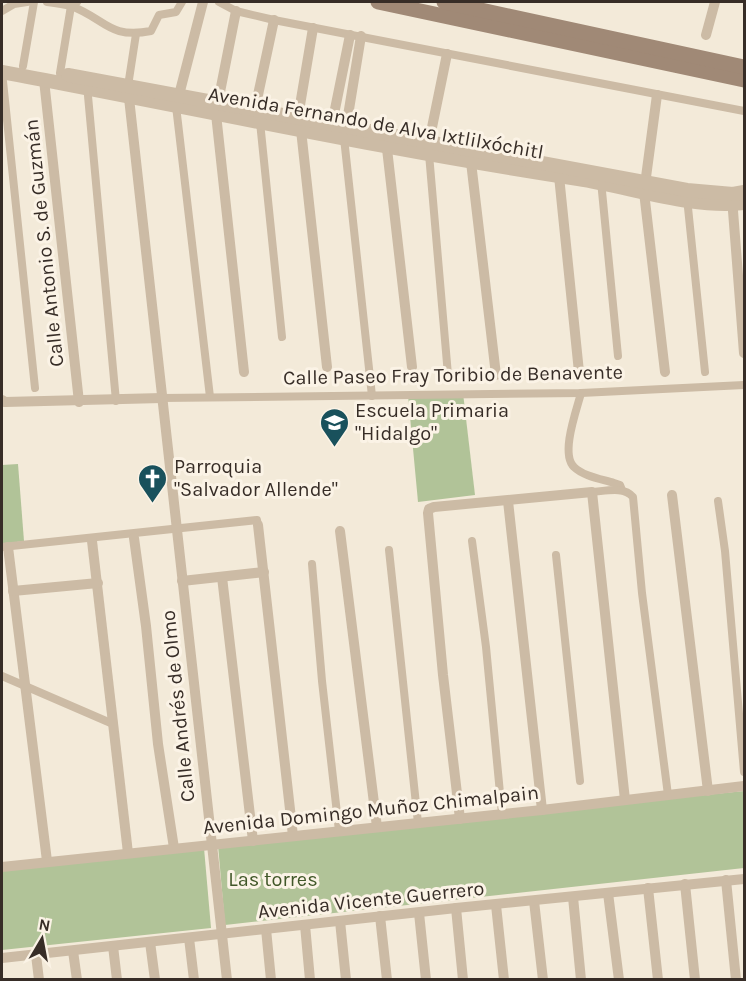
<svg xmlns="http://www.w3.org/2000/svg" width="746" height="981" font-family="Karla,sans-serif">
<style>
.green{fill:#b1c398}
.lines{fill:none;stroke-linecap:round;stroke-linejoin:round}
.pedestrian{stroke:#ccbba5;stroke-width:8}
.minor{stroke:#ccbba5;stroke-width:10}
.tertiary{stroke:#ccbba5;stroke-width:14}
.secondary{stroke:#a08976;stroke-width:15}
.labels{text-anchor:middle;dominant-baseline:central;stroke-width:6;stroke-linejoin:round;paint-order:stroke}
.street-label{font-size:20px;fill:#372d27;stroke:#fbf3e6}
.poi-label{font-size:20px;fill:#372d27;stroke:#fbf3e6;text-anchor:start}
.park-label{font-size:20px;fill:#415728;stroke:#fbf3e6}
</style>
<rect width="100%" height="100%" fill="#f3ead9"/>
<g class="green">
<path d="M463 393 475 495 418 502 408 395Z"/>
<path d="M18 464 24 541 2 544V465Z"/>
<path d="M744 791V868L225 925 218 845Z"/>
<path d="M204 848 211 928 2 950V870Z"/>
</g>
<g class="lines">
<g class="pedestrian">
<path d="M47 2C55 3 63 4 71 6 106 19 108 39 151 31L159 15 176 12 182 2"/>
<path d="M219 2 236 11 274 20 744 111"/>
<path d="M2 11 14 4 27 2"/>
<path d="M23 66 34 2"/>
<path d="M2 72 35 388"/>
<path d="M60 73 71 6 77 2"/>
<path d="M87 85 116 401"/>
<path d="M128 86 136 34"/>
<path d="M176 106 210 397"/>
<path d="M260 122 282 337"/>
<path d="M344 138 372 396"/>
<path d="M429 154 448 375"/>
<path d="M601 181 618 356"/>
<path d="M687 198 705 372"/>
<path d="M581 393C577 409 560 454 574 467 583 476 601 479 614 483L620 485 622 490"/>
<path d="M162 398 581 393 744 385"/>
<path d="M592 492C606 491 624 486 633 497L642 593 668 795"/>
<path d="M718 501 725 551 744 772"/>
<path d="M472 541 486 647 502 814"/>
<path d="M2 547 257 520 258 525"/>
<path d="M389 550 418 823"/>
<path d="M556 555 580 781"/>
<path d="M312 564 322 681 339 831"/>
<path d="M2 676 113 724"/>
</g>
<g class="minor">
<path d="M706 35 715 2"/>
<path d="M44 80 79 402"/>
<path d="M128 89 227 980"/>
<path d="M179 95 203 2"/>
<path d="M657 95 644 192 665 372"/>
<path d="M218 102 236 11"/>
<path d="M255 109 274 20"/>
<path d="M216 114 244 372"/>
<path d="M298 117 313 28"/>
<path d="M332 124 350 35"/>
<path d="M301 130 327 367"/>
<path d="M345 134 361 36"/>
<path d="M386 140 412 367"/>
<path d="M429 142 447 54"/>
<path d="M471 162 496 375"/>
<path d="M559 176 579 372"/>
<path d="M732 198 744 353"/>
<path d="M2 400 5 402 162 398"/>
<path d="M672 495 708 791"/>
<path d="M508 501 542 810"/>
<path d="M258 525 293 836"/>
<path d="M340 531 377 827"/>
<path d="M134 538 146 626 158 744 174 848"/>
<path d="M92 541 128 853"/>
<path d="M8 547 47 861"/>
<path d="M222 577 253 841"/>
<path d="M182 581 264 572"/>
<path d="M13 591 98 583"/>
<path d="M460 819 443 675 428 513 429 509 434 507 592 492 625 800"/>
<path d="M2 867 542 810 744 786"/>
<path d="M726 880 736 980"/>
<path d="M685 884 695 980"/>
<path d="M648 888 658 980"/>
<path d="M608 893 619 980"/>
<path d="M573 897 581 980"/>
<path d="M534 901 543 980"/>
<path d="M496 905 504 980"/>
<path d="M456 908 463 980"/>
<path d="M419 913 426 980"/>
<path d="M380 916 387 980"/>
<path d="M340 921 346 980"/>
<path d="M305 925 310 980"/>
<path d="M266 929 271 980"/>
<path d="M189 938 194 980"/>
<path d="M150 942 155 980"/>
<path d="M113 946 117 980"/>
<path d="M73 951 77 980"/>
<path d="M36 955 39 980"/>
<path d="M2 958 456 908 744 879"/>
</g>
<g class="tertiary">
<path d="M2 72C194 108 385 150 578 179 631 187 691 209 744 203"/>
<path d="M68 75 687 190 733 194 744 192"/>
</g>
<g class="secondary">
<path d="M378 2 744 80"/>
<path d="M444 2 744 67"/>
</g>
</g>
<defs>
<symbol id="school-pin" viewBox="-11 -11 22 30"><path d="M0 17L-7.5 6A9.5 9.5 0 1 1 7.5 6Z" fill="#19515c" stroke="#fbf3e6"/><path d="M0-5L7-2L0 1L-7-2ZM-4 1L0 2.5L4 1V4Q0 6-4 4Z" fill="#fff"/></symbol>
<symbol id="church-pin" viewBox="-11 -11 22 30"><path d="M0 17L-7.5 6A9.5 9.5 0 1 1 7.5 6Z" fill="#19515c" stroke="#fbf3e6"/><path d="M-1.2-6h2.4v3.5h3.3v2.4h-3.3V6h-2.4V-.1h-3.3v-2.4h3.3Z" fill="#fff"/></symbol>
</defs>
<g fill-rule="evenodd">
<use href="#school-pin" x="318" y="406" width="33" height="45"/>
<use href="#church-pin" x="136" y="462" width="33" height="45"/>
</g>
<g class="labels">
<g class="street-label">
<text transform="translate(376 123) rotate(10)">Avenida Fernando de Alva Ixtlilxóchitl</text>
<text transform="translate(44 243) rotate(-96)">Calle Antonio S. de Guzmán</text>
<text transform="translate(453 375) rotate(-1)">Calle Paseo Fray Toribio de Benavente</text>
<text transform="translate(178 706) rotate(-96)">Calle Andrés de Olmo</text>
<text transform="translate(371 810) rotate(-6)">Avenida Domingo Muñoz Chimalpain</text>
<text transform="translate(371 900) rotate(-6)">Avenida Vicente Guerrero</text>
</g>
<g class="poi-label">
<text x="355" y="410">Escuela Primaria<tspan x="355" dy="23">"Hidalgo"</tspan></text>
<text x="174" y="466">Parroquia<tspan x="174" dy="23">"Salvador Allende"</tspan></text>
</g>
<g class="park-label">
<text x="273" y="879">Las torres</text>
</g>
</g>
<rect width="746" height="981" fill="none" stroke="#372d27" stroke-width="6"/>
<g transform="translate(42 939) rotate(10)" stroke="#fbf3e6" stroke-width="4.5" paint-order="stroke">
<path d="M0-4.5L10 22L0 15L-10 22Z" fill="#372d27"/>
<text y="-9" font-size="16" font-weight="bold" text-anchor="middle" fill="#372d27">N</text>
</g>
</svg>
